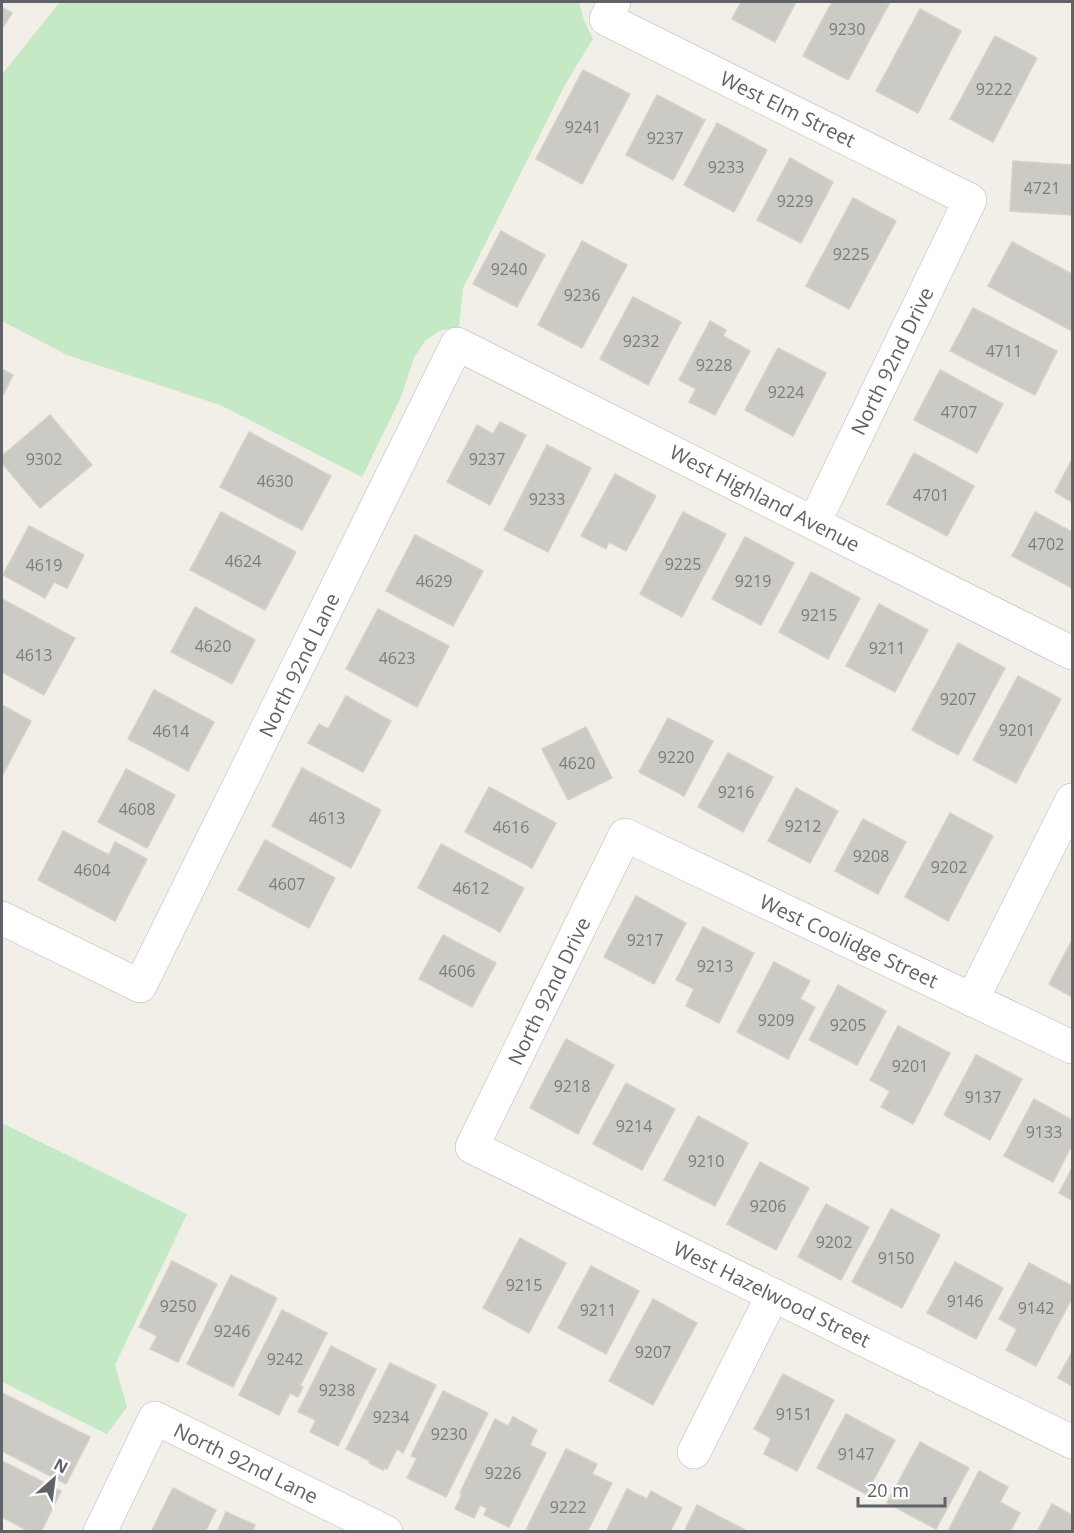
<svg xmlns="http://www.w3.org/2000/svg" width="1074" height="1533" font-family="'Open Sans',sans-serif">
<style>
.park{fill:#c5e8c5}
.building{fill:#cccac5;stroke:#d6d1c6;stroke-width:1.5}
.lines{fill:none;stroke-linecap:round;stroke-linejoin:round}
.minor-casing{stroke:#b5b8bc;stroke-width:34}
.minor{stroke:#fff;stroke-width:33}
.labels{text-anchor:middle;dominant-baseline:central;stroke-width:6;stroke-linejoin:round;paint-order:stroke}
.number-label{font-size:16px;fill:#7a7d7f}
.street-label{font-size:20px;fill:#5f6368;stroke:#fff}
</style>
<rect width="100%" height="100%" fill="#f1efe8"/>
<g class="park">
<path d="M60 2H579L584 20 593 39 566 83 463 288 459 327 439 331 425 341 414 358 401 397 362 477 220 405 67 355 2 321V74Z"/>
<path d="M2 1123 187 1214 115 1365 127 1407 107 1434 2 1382Z"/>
</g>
<g class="building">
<path d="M741 2H796L775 42 732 19Z"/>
<path d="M832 2H890L848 80 803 56Z"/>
<path d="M2 7 12 13 2 29Z"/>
<path d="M920 9 961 31 918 113 876 91Z"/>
<path d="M995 36 1037 58 993 142 950 119Z"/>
<path d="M583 70 630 94 582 184 536 159Z"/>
<path d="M657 95 705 120 673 180 626 155Z"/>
<path d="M717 123 767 150 734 212 684 185Z"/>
<path d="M790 158 833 182 801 243 757 220Z"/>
<path d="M1013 161 1072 165V215L1010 211Z"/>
<path d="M853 198 896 221 849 309 806 286Z"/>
<path d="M501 231 545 255 517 307 473 284Z"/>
<path d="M582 241 627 265 582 348 538 325Z"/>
<path d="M1012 242 1072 274V331L988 286Z"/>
<path d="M633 297 681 322 648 385 600 359Z"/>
<path d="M973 308 1057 351 1035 395 950 351Z"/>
<path d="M710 321 726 330 723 336 750 351 715 415 689 402 696 389 679 380Z"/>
<path d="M778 348 826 373 793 436 745 410Z"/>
<path d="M2 369 13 375 2 397Z"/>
<path d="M940 370 1003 404 977 453 914 420Z"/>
<path d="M50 415 92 465 40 508 2 463V456Z"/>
<path d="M500 422 526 435 490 505 447 482 477 425 493 434Z"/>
<path d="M249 432 331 476 302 530 220 487Z"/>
<path d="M547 445 591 468 548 552 504 530Z"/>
<path d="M914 453 974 486 947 536 887 504Z"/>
<path d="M1072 459V502L1055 492Z"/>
<path d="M615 474 656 496 626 551 609 542 606 549 581 536Z"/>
<path d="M221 512 296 552 265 610 190 570Z"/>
<path d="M683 512 726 534 682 617 640 594Z"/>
<path d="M1035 512 1072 532V588L1012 556Z"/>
<path d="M29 526 84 555 67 588 54 582 45 598 3 575Z"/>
<path d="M415 535 483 571 453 626 386 591Z"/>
<path d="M745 537 794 563 761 625 712 599Z"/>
<path d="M811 572 860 598 828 659 779 632Z"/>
<path d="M2 599 75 638 44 695 2 672Z"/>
<path d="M879 604 928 630 895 692 846 666Z"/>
<path d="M195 607 255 640 232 684 171 652Z"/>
<path d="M378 609 449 646 417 707 346 669Z"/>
<path d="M958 643 1005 668 958 755 912 730Z"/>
<path d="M1018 676 1061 699 1016 783 973 760Z"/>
<path d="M154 690 214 722 188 771 128 739Z"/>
<path d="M346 696 391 721 363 772 308 743 319 724 328 729Z"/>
<path d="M2 705 31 721 2 776Z"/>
<path d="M668 718 713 741 684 796 639 772Z"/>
<path d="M586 727 612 778 568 800 542 749Z"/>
<path d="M728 753 773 777 743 832 698 807Z"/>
<path d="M302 768 381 810 351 868 272 826Z"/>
<path d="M126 769 175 795 147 848 98 822Z"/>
<path d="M489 787 556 823 532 868 465 832Z"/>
<path d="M796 788 838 811 810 863 768 841Z"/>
<path d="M950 813 993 836 948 921 905 897Z"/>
<path d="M863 819 906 842 878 894 835 871Z"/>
<path d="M63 831 109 855 115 842 147 859 115 921 38 880Z"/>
<path d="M265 840 335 878 309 928 238 890Z"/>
<path d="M441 844 524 888 500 932 418 888Z"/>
<path d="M636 896 686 923 654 984 604 957Z"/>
<path d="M703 927 754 953 719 1023 686 1006 694 989 676 980Z"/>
<path d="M443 935 496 963 472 1007 419 979Z"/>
<path d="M1072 940V997L1049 984Z"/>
<path d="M774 962 810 981 800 999 815 1007 788 1059 737 1032Z"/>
<path d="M838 985 886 1011 857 1065 809 1040Z"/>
<path d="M898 1026 950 1053 913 1124 881 1107 890 1091 870 1080Z"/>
<path d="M566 1039 614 1065 578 1134 530 1108Z"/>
<path d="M976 1055 1022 1079 990 1140 944 1115Z"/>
<path d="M626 1083 675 1109 642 1170 593 1144Z"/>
<path d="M1034 1099 1072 1120V1145L1053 1182 1004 1156Z"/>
<path d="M698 1116 748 1143 715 1206 664 1180Z"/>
<path d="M760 1162 809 1188 776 1250 727 1224Z"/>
<path d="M1072 1168V1200L1059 1193Z"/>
<path d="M826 1204 869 1227 841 1280 798 1257Z"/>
<path d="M891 1209 940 1235 902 1308 852 1282Z"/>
<path d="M520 1238 566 1263 529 1333 483 1308Z"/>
<path d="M172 1261 217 1284 178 1362 150 1349 157 1336 139 1327Z"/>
<path d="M955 1262 1003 1288 976 1339 927 1313Z"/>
<path d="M1029 1263 1072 1286V1298L1036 1366 1006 1350 1017 1329 999 1319Z"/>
<path d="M591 1266 639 1291 606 1354 558 1328Z"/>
<path d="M231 1275 277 1298 233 1387 187 1364Z"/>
<path d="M653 1299 697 1323 653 1405 609 1381Z"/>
<path d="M282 1310 327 1333 300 1386 303 1387 298 1397 290 1393 279 1415 239 1395Z"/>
<path d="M331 1346 376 1369 338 1446 310 1432 316 1420 298 1412Z"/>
<path d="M1072 1352V1386L1058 1378Z"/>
<path d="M390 1363 436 1385 403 1453 397 1449 387 1469 385 1468 383 1470 369 1463 370 1461 346 1449Z"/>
<path d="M783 1374 834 1400 797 1471 764 1454 771 1438 754 1429Z"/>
<path d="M443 1391 488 1413 446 1497 407 1478 417 1458 411 1456Z"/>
<path d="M2 1393 90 1437 66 1484 2 1451Z"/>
<path d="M846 1414 895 1440 866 1494 817 1468Z"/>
<path d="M513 1417 537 1430 530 1445 546 1453 509 1527 484 1515 487 1508 480 1505 474 1518 455 1509 462 1494 460 1493 495 1419 508 1426Z"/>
<path d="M920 1442 969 1468 936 1529 887 1503Z"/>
<path d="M566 1449 597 1464 592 1474 612 1483 587 1532H525Z"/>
<path d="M2 1461 61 1491 41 1532H30L2 1517Z"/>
<path d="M979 1471 1008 1487 1000 1502 1020 1513 1010 1532 948 1531Z"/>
<path d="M173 1488 216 1510 205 1532H151Z"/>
<path d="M627 1489 647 1499 651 1491 682 1508 670 1532H606Z"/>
<path d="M1052 1504 1072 1515V1532H1037Z"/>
<path d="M697 1505 749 1532H684Z"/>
<path d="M226 1512 255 1525 252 1532H217Z"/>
</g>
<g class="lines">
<defs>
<g id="minor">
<path d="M614 2 606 19 970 200 814 523"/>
<path d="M2 918 140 986 457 344 1072 653"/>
<path d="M972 1000 1072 800"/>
<path d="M1072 1047 625 835 472 1147 1072 1442"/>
<path d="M694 1452 773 1295"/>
<path d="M100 1532 155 1418 386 1532"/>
</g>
</defs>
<use href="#minor" class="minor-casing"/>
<use href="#minor" class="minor"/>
</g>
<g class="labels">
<g class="number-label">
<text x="847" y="29">9230</text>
<text x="994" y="89">9222</text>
<text x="583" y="127">9241</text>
<text x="665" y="138">9237</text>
<text x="726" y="167">9233</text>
<text x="1042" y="188">4721</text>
<text x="795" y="201">9229</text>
<text x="851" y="254">9225</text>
<text x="509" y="269">9240</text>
<text x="582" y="295">9236</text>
<text x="641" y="341">9232</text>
<text x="1004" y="351">4711</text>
<text x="714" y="365">9228</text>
<text x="786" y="392">9224</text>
<text x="959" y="412">4707</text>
<text x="44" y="459">9302</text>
<text x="487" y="459">9237</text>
<text x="275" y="481">4630</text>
<text x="931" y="495">4701</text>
<text x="547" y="499">9233</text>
<text x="1046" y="544">4702</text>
<text x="243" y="561">4624</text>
<text x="683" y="564">9225</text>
<text x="44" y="565">4619</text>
<text x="434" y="581">4629</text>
<text x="753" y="581">9219</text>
<text x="819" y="615">9215</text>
<text x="213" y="646">4620</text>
<text x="887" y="648">9211</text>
<text x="34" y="655">4613</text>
<text x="397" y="658">4623</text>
<text x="958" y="699">9207</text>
<text x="1017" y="730">9201</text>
<text x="171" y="731">4614</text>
<text x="676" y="757">9220</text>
<text x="577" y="763">4620</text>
<text x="736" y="792">9216</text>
<text x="137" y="809">4608</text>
<text x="327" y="818">4613</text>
<text x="803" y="826">9212</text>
<text x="511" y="827">4616</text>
<text x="871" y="856">9208</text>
<text x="949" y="867">9202</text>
<text x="92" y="870">4604</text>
<text x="287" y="884">4607</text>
<text x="471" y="888">4612</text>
<text x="645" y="940">9217</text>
<text x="715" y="966">9213</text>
<text x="457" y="971">4606</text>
<text x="776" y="1020">9209</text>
<text x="848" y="1025">9205</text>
<text x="910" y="1066">9201</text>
<text x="572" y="1086">9218</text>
<text x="983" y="1097">9137</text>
<text x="634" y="1126">9214</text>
<text x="1044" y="1132">9133</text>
<text x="706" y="1161">9210</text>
<text x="768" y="1206">9206</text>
<text x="834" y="1242">9202</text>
<text x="896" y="1258">9150</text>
<text x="524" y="1285">9215</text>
<text x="965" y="1301">9146</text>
<text x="178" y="1306">9250</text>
<text x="1036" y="1308">9142</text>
<text x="598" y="1310">9211</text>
<text x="232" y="1331">9246</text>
<text x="653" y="1352">9207</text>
<text x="285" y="1359">9242</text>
<text x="337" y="1390">9238</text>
<text x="794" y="1414">9151</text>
<text x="391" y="1417">9234</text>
<text x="449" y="1434">9230</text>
<text x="856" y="1454">9147</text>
<text x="503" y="1473">9226</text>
<text x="568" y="1507">9222</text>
</g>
<g class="street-label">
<text transform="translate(788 109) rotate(26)">West Elm Street</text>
<text transform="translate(892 361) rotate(-64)">North 92nd Drive</text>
<text transform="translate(765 498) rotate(27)">West Highland Avenue</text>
<text transform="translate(299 665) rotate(-64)">North 92nd Lane</text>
<text transform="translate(849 941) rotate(25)">West Coolidge Street</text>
<text transform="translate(549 991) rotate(-64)">North 92nd Drive</text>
<text transform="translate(772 1294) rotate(26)">West Hazelwood Street</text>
<text transform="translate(246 1463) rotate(26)">North 92nd Lane</text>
</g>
</g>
<rect width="1074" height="1533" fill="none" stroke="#5f6368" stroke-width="6"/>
<g transform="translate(54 1479) rotate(28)" stroke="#ffffff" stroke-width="4.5" paint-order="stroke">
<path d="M0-4.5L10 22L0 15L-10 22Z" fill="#5f6368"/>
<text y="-9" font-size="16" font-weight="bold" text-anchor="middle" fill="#5f6368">N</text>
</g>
<path d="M858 1497v9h87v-9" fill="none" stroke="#5f6368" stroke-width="3"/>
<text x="867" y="1497" font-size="18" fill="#5f6368" stroke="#ffffff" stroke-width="4.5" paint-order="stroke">20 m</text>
</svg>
